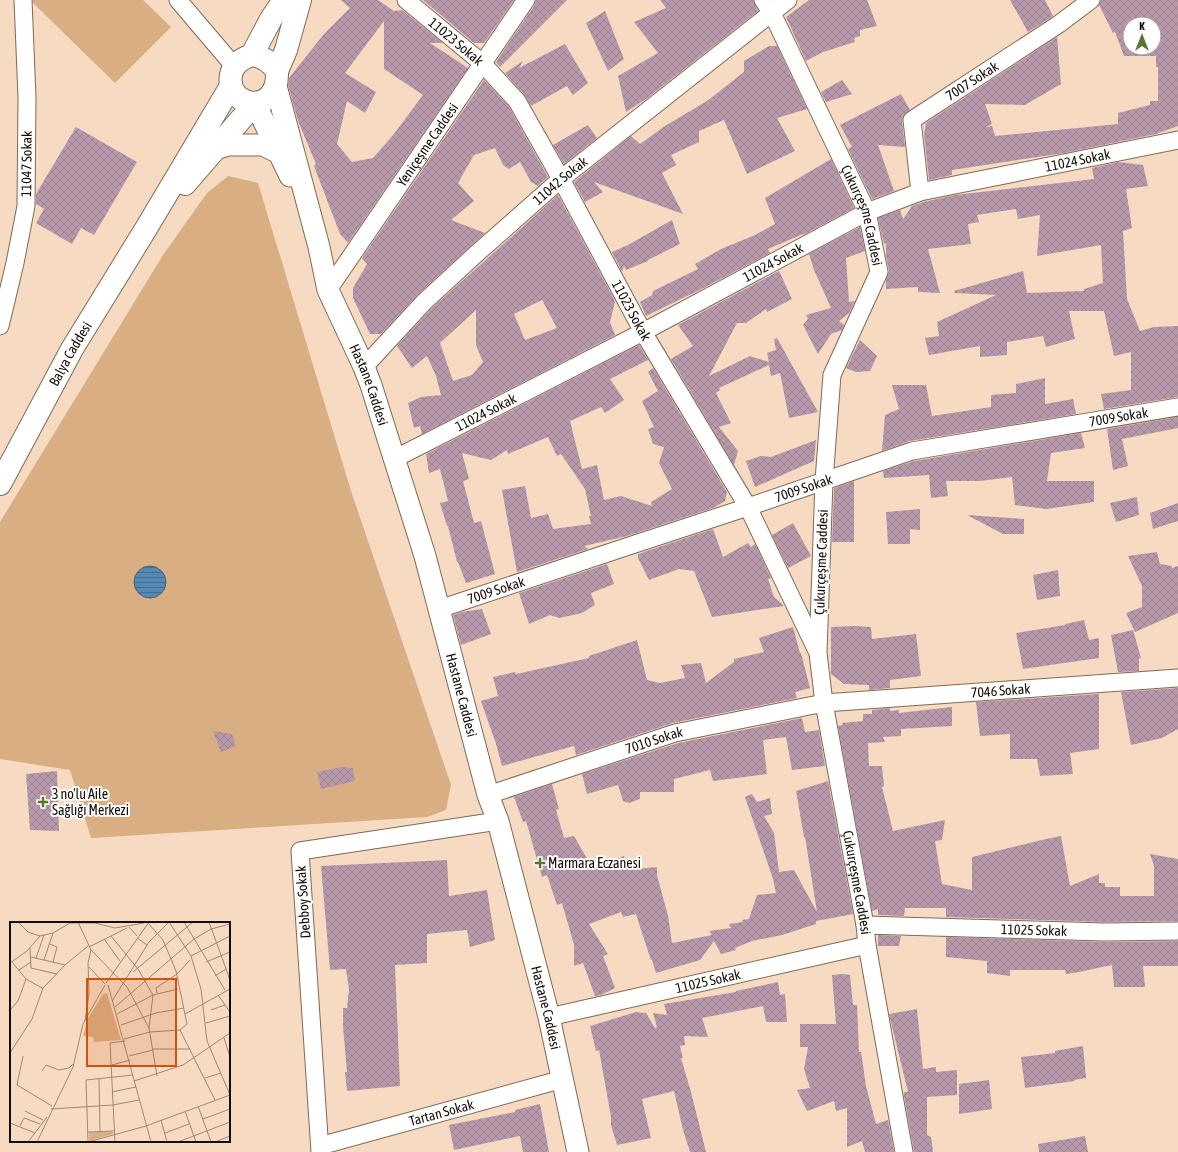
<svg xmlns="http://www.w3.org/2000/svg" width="1178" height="1152" font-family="'Asap Condensed',sans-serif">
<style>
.green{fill:#daae83}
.water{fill:url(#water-rules);stroke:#42627e}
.building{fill:url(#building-cross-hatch);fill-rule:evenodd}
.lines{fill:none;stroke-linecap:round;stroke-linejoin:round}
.minor-casing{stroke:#816953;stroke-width:19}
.tertiary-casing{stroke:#816953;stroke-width:23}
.secondary-casing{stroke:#816953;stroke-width:24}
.minor{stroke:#fff;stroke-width:17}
.tertiary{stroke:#fff;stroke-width:21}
.secondary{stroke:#fff;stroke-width:22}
.poi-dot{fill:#5a782d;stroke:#fff;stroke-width:1.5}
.labels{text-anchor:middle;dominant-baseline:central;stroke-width:4;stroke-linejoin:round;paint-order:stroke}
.street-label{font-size:14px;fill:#140b04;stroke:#fff}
.poi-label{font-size:14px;fill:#140b04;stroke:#fff;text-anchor:start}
.inset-road{fill:none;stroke:#9c8876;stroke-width:1}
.view{fill:#d3510b;fill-opacity:0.15;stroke:#d3510b;stroke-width:2}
.inset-edge{fill:none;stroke:#140b04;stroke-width:2}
</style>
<defs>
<pattern id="water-rules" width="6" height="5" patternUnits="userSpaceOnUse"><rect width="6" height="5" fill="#5688b3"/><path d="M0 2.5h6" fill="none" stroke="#466d8f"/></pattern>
<pattern id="building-cross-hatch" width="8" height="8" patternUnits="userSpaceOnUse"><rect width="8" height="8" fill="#b899ab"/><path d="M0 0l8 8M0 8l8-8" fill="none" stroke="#9d8292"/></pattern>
</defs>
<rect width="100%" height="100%" fill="#f6dbc2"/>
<g class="green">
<path d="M30 0H143L171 27 115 83Z"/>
<path d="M228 176 258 183 351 491 451 785 446 810 427 817 91 838 70 770 0 759V522L163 255 207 193Z"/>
</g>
<circle class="water" cx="150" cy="582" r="16"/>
<g class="building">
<path d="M341 0H378L394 11 402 10 443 43H430L468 68 348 243 340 234 314 166 316 164 298 121 288 85 289 78 324 34 350 8ZM384 21V69L423 95 394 134 373 158 352 162 337 144 347 101 365 113 376 92 345 73Z"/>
<path d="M423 0H514L484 43H474Z"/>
<path d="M536 0H567L500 67 496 62 534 6Z"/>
<path d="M660 0H753L758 11 646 99 626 112 618 76 658 53 634 22 666 8Z"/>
<path d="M809 0H867L877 26 860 30V36L854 38 855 42 823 52 806 61 786 17Z"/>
<path d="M1010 0H1045L1053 16 1028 32Z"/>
<path d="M1101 0H1178V126L1156 134 1064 153 952 170V175L929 180 924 134 926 123 1057 37 1061 84 1025 105 985 104 992 124 986 127 992 126 995 136 1118 124V113L1150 105V101H1158V67H1156V56H1124L1115 32 1113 33 1099 5ZM1130 24H1154V48H1130Z"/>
<path d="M605 11 624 59 608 71 586 23Z"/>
<path d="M565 44 588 83 573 95 567 86 531 106 524 94 505 73 523 61 519 68Z"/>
<path d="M769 46H777L807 109 777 118 795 151 747 174 724 120 699 131V142L671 155 676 165 662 173 683 214 594 182 603 192 585 202 574 182 631 136 640 144 665 126 707 101 744 72V61Z"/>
<path d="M484 80 509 107 548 177 538 186 531 182 520 162 509 169 503 165 495 148 474 155 458 183 474 201 451 220 485 233 417 295 381 334H370L353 298V288L367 264 362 258Z"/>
<path d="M842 80 852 94 826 102 821 92Z"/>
<path d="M901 94 910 110 903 115 902 121 905 147 878 145 894 191 872 199 848 149 852 147 840 125Z"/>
<path d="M588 125 597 138 564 164 553 145Z"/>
<path d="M76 127 137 162 94 235 81 228 72 244 36 223 44 209 36 204V194Z"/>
<path d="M831 159 854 208 803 235V234L768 249 770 253 690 295 691 294 646 316 640 302 652 295 653 291 698 269 695 264 721 249 755 235 775 224 765 198Z"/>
<path d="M1118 162 1143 165 1148 186 1126 189 1132 228 1123 231 1127 299 1140 331 1154 327 1178 326V397L1104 409 1101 394 1131 390V352L1114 356 1104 311H1069L1075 339 1046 347 1043 336 1007 342V355L980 357V346L929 355 925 338 939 336 937 322 996 295 955 293 954 291 1023 271 1027 293 1084 291V289L1103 283 1101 245 1037 256 1040 215 1018 219 1016 209 977 215 979 222 968 224 971 244 928 249 940 293 918 292V287L886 289V280L889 271 886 256V243L884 244 878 218 900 210 903 219 912 206 923 202 955 195 1094 179 1092 168Z"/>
<path d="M558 195 614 299 615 302 610 322 615 335 422 434 420 426 414 428 408 403 421 397 441 395 436 376 427 356 412 368 397 346 431 309ZM542 300 557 328 525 340 514 314ZM476 310V345L483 362 472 375 453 381 440 343Z"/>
<path d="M672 220 680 244 648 260V261L626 270 624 266 622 272 612 252 628 245Z"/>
<path d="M860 227 865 251 846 258 849 302 855 301 849 313 839 321 844 325 842 330 831 334 818 354 803 325 808 319 806 315 831 308 814 270 809 254Z"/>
<path d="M779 271 792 299 767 312 766 309 746 323H737L709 376 750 356 769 362 767 353 776 350 774 339 777 338 818 412 789 418 780 373 771 376 769 365 719 388 720 390 716 393 731 423 719 427 738 451 734 465 671 359 693 346 678 325Z"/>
<path d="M860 340 877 356 870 371 856 372 846 368Z"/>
<path d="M639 345 648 360 610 379 624 400 605 413 601 407 570 421 582 469 597 465 604 500 621 496 652 506 651 502 672 489 659 463 664 447 653 444 648 429 654 427 642 401 658 391 648 372 653 368 727 492 725 501 713 508 627 536 584 546 588 549 517 572 502 490 525 486 531 518 548 514 553 529 591 524 589 516H591L585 489 561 454 557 456 548 437 508 454 507 450 491 460 462 453 469 479 463 481 474 523 481 521 495 574 466 583 458 562H457L448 526H447L440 503 448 501 440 469 429 473 426 454Z"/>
<path d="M1045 378V404L1073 399 1076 414 910 441 882 451 885 415 899 409 892 385H926L932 416 991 407V395L1016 393V384Z"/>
<path d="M1178 417V428L1122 439 1128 466 1113 470 1107 429Z"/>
<path d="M1081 433 1085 448 1051 453 1047 481H1094V502L1047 509 1015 505 1012 477 980 481H946L948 496 931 498 929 475 884 478 883 471 914 461Z"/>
<path d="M816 440 814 461 755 487 746 461 761 456 771 457Z"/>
<path d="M854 481V542H832L834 488Z"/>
<path d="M1137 497 1139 515 1116 522 1110 503Z"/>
<path d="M1178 503V521L1153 529 1150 513Z"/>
<path d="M920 509V530L910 529V544H888L886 512Z"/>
<path d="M967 515 1024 519V534H1003Z"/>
<path d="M793 523 811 556 788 568 772 535Z"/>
<path d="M713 529 723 557 748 543 751 547 755 544 771 578 768 579 774 597 784 606 712 617 694 571 679 569 649 580 638 558V554Z"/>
<path d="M1157 552 1160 564 1172 566V568L1178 566V613L1135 632 1126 613 1142 607V586L1128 556Z"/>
<path d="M607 564 614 584 591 593 595 605 582 613 559 618 550 615 529 624 519 593Z"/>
<path d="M1058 570 1060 596 1037 600 1033 575Z"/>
<path d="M482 609 491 634 461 645 453 615 462 612Z"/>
<path d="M1084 620 1089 640 1099 638V658L1023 669 1016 633 1065 625V624Z"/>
<path d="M855 626 871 627 872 639 916 634 921 676 890 680V688L869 690V685L844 684 831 674V627Z"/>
<path d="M793 627 800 653H801L810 688 795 692 797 698 673 723 576 755 574 746 502 766 496 744 481 701 498 696 493 677 515 672 516 674 589 658V656L637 640 647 680 660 683 685 678 681 665 701 663 706 683 734 662V659L764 652 759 638Z"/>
<path d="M1133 630 1141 658H1139V671L1118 672 1111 635Z"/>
<path d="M1178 688V729L1162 738 1131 745 1121 692Z"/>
<path d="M1099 694V749L1070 753 1073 774 1040 776 1037 759H1010V734L980 736 976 702Z"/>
<path d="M952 707V726L901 729V736L883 737 885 742 868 743 869 766H882L884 786 882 787 893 831 945 820 942 840 935 841 942 884 972 890V857L1046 839 1061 836 1070 886 1099 874V883H1105V887H1120V896H1154V866L1150 854 1178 859V921L1105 922 946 917V908H905L904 916 878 915V909L872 911 838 726 843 725 842 723 863 721V714H872V710L890 708V711L899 710V713Z"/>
<path d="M802 718 805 732 819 730 825 766 792 770 786 737 763 740 767 774 713 781 710 770 674 779V792H640V799L629 803 623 801 618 785 587 794 582 774 678 743Z"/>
<path d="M213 731 232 734 236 746 221 752Z"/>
<path d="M342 767 353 768 355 781 321 789 317 772Z"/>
<path d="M57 771 59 831 30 830 26 774Z"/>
<path d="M828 781 853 914 816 921V924L782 935 752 941 735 948 736 950 721 954 714 941 700 960 656 973 652 960H651L641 930 636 914 623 917 621 912 589 924 608 954 603 956 615 988 601 995 595 996 583 963 574 966V945L562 903 557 905 547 875 542 877 526 821 523 822 514 797 552 784 559 809 556 810 564 838 574 836 593 869 624 856 628 870 657 867V875L668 916 672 943 712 935 709 931 731 928 729 924 743 922 742 920 749 919 757 895 776 893 773 879 745 797 752 794 757 802 770 798 772 814 764 816 774 833 779 872 794 870 817 912 805 837H804L796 791Z"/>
<path d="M447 860 449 896 487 890 495 940 470 947 467 930 427 934V963L395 965 400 1086 347 1091 345 1072H347L343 1026V1008H347L349 989 346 969 330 970 321 866Z"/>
<path d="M878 935 901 936 899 946H878Z"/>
<path d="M946 937 1105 942 1178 941V966H1143L1145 987H1114L1112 965 1079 972 1066 974 1065 970H1010V976L987 973V961L946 957Z"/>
<path d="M843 974 850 975 853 1005H857L859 1052H861L866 1086 876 1124 888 1120 894 1152H865L862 1141 847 1147V1108L836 1111 834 1101 807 1111 797 1090 810 1088 804 1069 808 1047H800V1024H836L832 975Z"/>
<path d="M778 982 780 995 785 994 787 1022H766L763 1006 702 1018 708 1037 684 1036 685 1045 680 1046 683 1058H681L691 1092 706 1152H690L683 1130 674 1091 642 1099 651 1138 617 1145 611 1125V1117L599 1050 596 1051 590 1026 636 1012 646 1013 655 1028 657 1027 653 1013 667 1015 664 1004 736 992V991Z"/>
<path d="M917 1009 923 1069 936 1067V1072L957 1070V1095L927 1097V1135L931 1137 933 1152H914L904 1096V1092H908L889 1014Z"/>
<path d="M1083 1046 1086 1078 1074 1080 1075 1081 1025 1088 1021 1057 1055 1053V1051Z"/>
<path d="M989 1080 992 1109 959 1114V1084Z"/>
<path d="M540 1104 549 1152H523L520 1136 454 1150 449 1125 515 1112V1110Z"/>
<path d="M1085 1136 1088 1152H1039L1038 1144Z"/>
</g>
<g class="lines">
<defs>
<g id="minor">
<path d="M178 0 234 66"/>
<path id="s1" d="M406 0 482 63 517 101 561 179 643 332 748 507 817 651"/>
<path id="s2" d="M763 0 772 13 867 212 879 272 832 375 824 481 818 653 824 703 865 925 867 945 904 1152"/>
<path id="s3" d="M920 192 912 120 1059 24 1091 0"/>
<path id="s4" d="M328 290 526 0"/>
<path id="s5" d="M0 326 15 263 26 206 27 97 23 0"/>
<path id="s6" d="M364 367 424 302 475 255 561 179 788 0"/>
<path id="s7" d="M394 459 643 332 867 212 920 192 1178 140"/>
<path id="s8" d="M439 609 641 542 748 507 912 451 1178 407"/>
<path id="s9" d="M488 795 675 733 824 703 1178 678"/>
<path id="s10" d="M865 925 1105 932 1178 931"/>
<path id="s11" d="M549 1017 867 945"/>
<path id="s12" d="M320 1146 563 1079"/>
<path d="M320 1152 300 851 498 821"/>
</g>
<g id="tertiary">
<path id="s13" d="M276 86 319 247 328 290 364 367 371 385 425 556 488 795 498 821 549 1017 578 1152"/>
<path d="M255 103 290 176"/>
<path d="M215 149 228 145H263L279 153"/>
</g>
<g id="secondary">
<path d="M252 55C264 57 270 62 277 71 279 118 225 107 231 75 233 64 241 59 252 55Z"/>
<path d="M252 55 271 19 284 0"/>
<path d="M277 71 286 50 300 0"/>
<path d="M185 184 255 103"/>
<path id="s14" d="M0 484 72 349 147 227 231 86"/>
</g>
</defs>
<use href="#minor" class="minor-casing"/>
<use href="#tertiary" class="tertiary-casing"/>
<use href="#secondary" class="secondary-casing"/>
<use href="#minor" class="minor"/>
<use href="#tertiary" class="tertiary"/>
<use href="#secondary" class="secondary"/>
</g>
<g class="poi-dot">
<path d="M41 796h4v4h4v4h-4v4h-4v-4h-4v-4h4z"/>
<path d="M538 857h4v4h4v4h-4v4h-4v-4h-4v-4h4z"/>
</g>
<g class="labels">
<g class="street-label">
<text stroke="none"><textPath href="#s1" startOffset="65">11023 Sokak</textPath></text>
<text stroke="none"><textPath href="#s3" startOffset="144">7007 Sokak</textPath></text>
<text stroke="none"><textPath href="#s4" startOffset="176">Yeniçeşme Caddesi</textPath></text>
<text stroke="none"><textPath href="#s7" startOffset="751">11024 Sokak</textPath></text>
<text stroke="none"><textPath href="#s5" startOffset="165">11047 Sokak</textPath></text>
<text stroke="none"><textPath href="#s6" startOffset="271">11042 Sokak</textPath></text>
<text stroke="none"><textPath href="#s2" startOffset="238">Çukurçeşme Caddesi</textPath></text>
<text stroke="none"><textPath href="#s7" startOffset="427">11024 Sokak</textPath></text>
<text stroke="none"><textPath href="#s1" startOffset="389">11023 Sokak</textPath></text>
<text stroke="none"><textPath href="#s14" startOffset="148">Balya Caddesi</textPath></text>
<text stroke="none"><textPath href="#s13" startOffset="314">Hastane Caddesi</textPath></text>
<text stroke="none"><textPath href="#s7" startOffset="103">11024 Sokak</textPath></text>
<text stroke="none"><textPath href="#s8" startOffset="708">7009 Sokak</textPath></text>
<text stroke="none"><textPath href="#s8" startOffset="384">7009 Sokak</textPath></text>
<text transform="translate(821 562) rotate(-88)">Çukurçeşme Caddesi</text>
<text stroke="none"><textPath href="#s8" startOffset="60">7009 Sokak</textPath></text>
<text stroke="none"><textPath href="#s9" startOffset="526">7046 Sokak</textPath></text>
<text stroke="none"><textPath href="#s13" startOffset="638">Hastane Caddesi</textPath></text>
<text stroke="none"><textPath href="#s9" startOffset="175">7010 Sokak</textPath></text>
<text stroke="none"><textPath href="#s2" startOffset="922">Çukurçeşme Caddesi</textPath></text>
<text transform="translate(303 902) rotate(-94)">Debboy Sokak</text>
<text stroke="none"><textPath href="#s10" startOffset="169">11025 Sokak</textPath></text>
<text stroke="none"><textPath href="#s11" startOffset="163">11025 Sokak</textPath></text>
<text stroke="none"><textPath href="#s13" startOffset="962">Hastane Caddesi</textPath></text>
<text stroke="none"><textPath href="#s12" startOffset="126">Tartan Sokak</textPath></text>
</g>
<g class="poi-label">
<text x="52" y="794">3 no'lu Aile<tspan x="52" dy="16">Sağlığı Merkezi</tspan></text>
<text x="548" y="863">Marmara Eczanesi</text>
</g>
</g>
<g transform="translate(10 922)">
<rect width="220" height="220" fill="#f6dbc2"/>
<path d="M97 71 111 118 84 120 83 115 73 114 77 98 93 72ZM79 210H103V212L79 219Z" fill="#daae83"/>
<path class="inset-road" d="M8 0 18 10 30 14 43 11 60 1H85L105 6 134 1M68 0 81 28 117 65 139 106M159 0 181 34 191 67 197 119 220 173M174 0 215 68M199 0 220 58M119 5 127 14M101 14 128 47 143 73 139 106 147 154M127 16 137 23M94 17 110 39M40 22 47 25 43 40M79 25 117 6M20 26 21 46 47 52M181 34 220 14M21 35 55 43M26 36 34 13M34 38 43 11M2 40 16 57 32 66M196 40 220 30M0 41 17 29 30 14M79 45 95 62M9 48 21 40M123 50 183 0M205 54 216 47M96 61 139 0M98 63 141 220M147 71 146 66 167 52 180 38M208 73 220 90M102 79 139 20 159 0M105 85 184 17 201 7 220 2M0 88 8 79 16 57M201 88 215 83M107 92 143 73 168 67M175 92 220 67M75 99 79 72 78 41 81 28M196 101 220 94M111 103 146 91 174 86M170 108 205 178M214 116 220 135M114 117 140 110 170 108 177 102 166 49 153 18 138 1M143 127H179M0 131 22 97 33 66 55 43 78 24M13 134 7 163 42 184M119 134 143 128M102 143 120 138M32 149 36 143 49 148 59 146 63 142M195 156 211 151M89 157 90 210M124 159 173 143 220 111M102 170 126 165M188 184 201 220M41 187 103 183 129 178M15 189 33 198M175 189 186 220M193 197 220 187M151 198 157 220M0 201 25 211M10 204 14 196 30 202M78 210 104 209M155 211 179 202M18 220 37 195M27 220 63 145 73 102 95 63M78 220 76 158 123 153M78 220 136 204 220 173M105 220 100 121 115 119M168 220 220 200M205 220 220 214"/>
<path class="view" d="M77 57H166V144H77Z"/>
<rect width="220" height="220" class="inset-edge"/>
</g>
<g transform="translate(1142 36)"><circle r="19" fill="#ffffff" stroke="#a19d9b"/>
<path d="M0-3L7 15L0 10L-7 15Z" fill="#5a782d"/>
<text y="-6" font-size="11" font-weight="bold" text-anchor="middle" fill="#140b04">K</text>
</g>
</svg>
